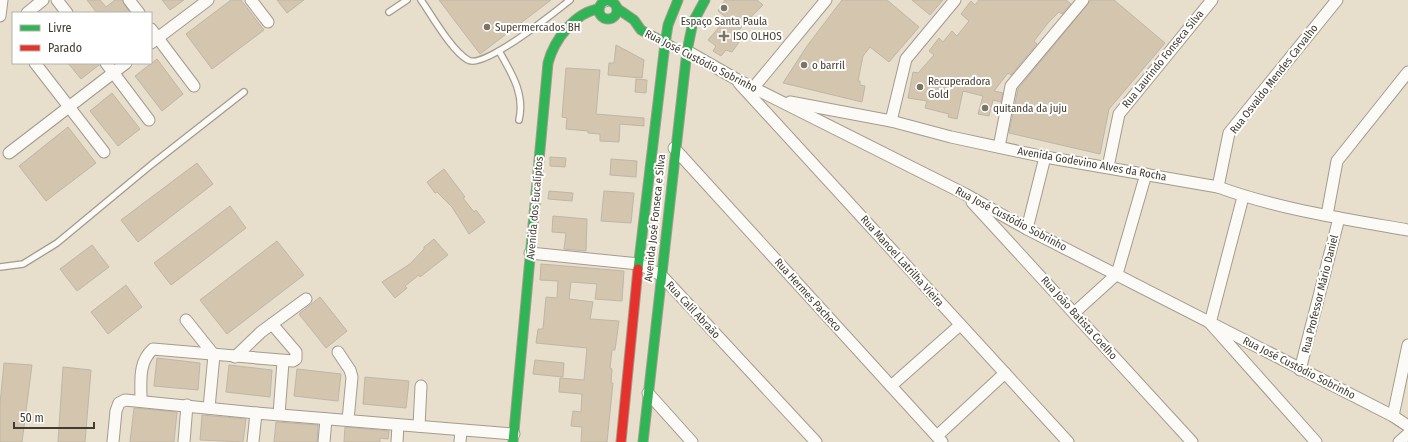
<svg xmlns="http://www.w3.org/2000/svg" width="1408" height="442" font-family="'Fira Sans Condensed',sans-serif">
<style>
.building{fill:#d4c5ae;stroke:#beb6a8}
.lines{fill:none;stroke-linecap:round;stroke-linejoin:round}
.lane-casing{stroke:#a39c8e;stroke-width:8}
.street-casing{stroke:#a39c8e;stroke-width:13}
.fast-casing{stroke:#a39c8e;stroke-width:11}
.jam-casing{stroke:#a39c8e;stroke-width:11}
.lane{stroke:#fbfaf7;stroke-width:5.5}
.street{stroke:#fbfaf7;stroke-width:11}
.fast{stroke:#30b455;stroke-width:9}
.jam{stroke:#e5322d;stroke-width:9}
.poi-dot{fill:#7c7465;stroke:#fff;stroke-width:1.5}
.labels{text-anchor:middle;dominant-baseline:central;stroke-width:4;stroke-linejoin:round;paint-order:stroke}
.poi-label{font-size:11px;fill:#423b2e;stroke:#fff;text-anchor:start}
.street-label{font-size:11px;fill:#423b2e;stroke:#fff}
</style>
<rect width="100%" height="100%" fill="#e7decb"/>
<g class="building">
<path d="M87 0H100L106 7 115 0H122L130 13H97Z"/>
<path d="M162 0H184L170 10Z"/>
<path d="M231 0H241L264 30 212 69 186 34Z"/>
<path d="M277 0H304L287 13Z"/>
<path d="M439 0H551L480 54Z"/>
<path d="M725 0H757L763 5 742 26 735 37 740 41 732 52 726 50 721 56 713 51 716 46 708 40 727 18 718 11Z"/>
<path d="M842 0H887L919 27 889 62 870 47 863 56 858 81H860V85L865 86 862 102 783 83 807 46Z"/>
<path d="M912 0H943L930 15Z"/>
<path d="M979 0H1066L1071 4 1062 14 1059 12 1048 23 1034 41 1037 44 1011 75 1008 73 994 91 1003 93 1001 102 993 100 989 116 978 114 983 96 963 91 957 119 948 117 949 114 925 108 927 101 908 98 913 72 918 73 934 55 929 51 939 38 943 42 952 31 957 36 969 21 961 14 971 1 975 5Z"/>
<path d="M1091 0H1114L1165 43 1109 109 1100 154 1009 133 1018 89Z"/>
<path d="M616 45 644 60 642 78 608 75 609 63H614Z"/>
<path d="M157 59 183 94 162 111 135 76Z"/>
<path d="M68 63H99V65L81 79Z"/>
<path d="M566 68 600 70 596 114 644 118V126L620 124 619 142 600 141V134L588 133V131L566 129 567 118 562 117Z"/>
<path d="M636 79 647 80 646 93 635 92Z"/>
<path d="M112 93 140 129 118 146 90 111Z"/>
<path d="M68 127 96 163 46 201 19 166Z"/>
<path d="M550 157 566 158 565 167 550 166Z"/>
<path d="M611 159 637 161 636 177 610 175Z"/>
<path d="M197 163 213 184 138 242 121 220Z"/>
<path d="M444 169 465 197 463 198 474 212 476 210 485 222 469 234 452 207 437 192 435 193 427 182Z"/>
<path d="M549 191 573 193 572 201 548 199Z"/>
<path d="M604 191 634 193 631 223 601 221Z"/>
<path d="M230 206 246 228 171 285 154 263Z"/>
<path d="M553 216 587 219 586 251 564 249 566 233 552 232Z"/>
<path d="M434 239 448 255 420 277 419 275 405 286 407 288 395 298 382 282 410 264 424 249V247Z"/>
<path d="M277 241 304 275 227 334 200 300Z"/>
<path d="M92 245 109 267 77 291 60 269Z"/>
<path d="M541 264 624 271 622 301 595 299 597 284 571 282 569 299 593 302 590 319 619 321 615 350H612L610 368 612 369 611 383H613L607 442H581L582 427 571 426 573 411 581 412 582 394 559 392 560 378 584 380 587 348 536 343 538 329H543L546 297 557 298 558 281 540 280Z"/>
<path d="M126 285 142 307 108 334 91 312Z"/>
<path d="M320 297 347 331 326 348 299 314Z"/>
<path d="M157 358 200 363 198 390 154 386Z"/>
<path d="M535 360 564 363 563 377 533 374Z"/>
<path d="M4 363 32 365 22 442H0V404Z"/>
<path d="M229 365 272 370 270 397 226 392Z"/>
<path d="M63 367 91 370 85 442H58Z"/>
<path d="M297 369 341 374 338 401 294 396Z"/>
<path d="M365 377 409 381 406 408 363 404Z"/>
<path d="M134 408 177 412 174 442H130Z"/>
<path d="M202 415 246 419 243 442 200 440Z"/>
<path d="M276 422 318 425 317 442H274Z"/>
<path d="M345 427 389 431 388 439 380 438V442H344Z"/>
</g>
<g class="lines">
<defs>
<g id="lane">
<path d="M421 0C432 16 452 51 468 60 483 70 555 12 570 0"/>
<path d="M389 12 407 0"/>
<path d="M499 51C512 74 525 94 519 120"/>
<path d="M0 267 23 264 57 243 151 165 244 92"/>
</g>
<g id="street">
<path d="M57 0 67 13"/>
<path d="M129 0 139 13"/>
<path d="M251 0 268 22"/>
<path d="M605 1 606 0"/>
<path d="M27 13 43 0"/>
<path d="M0 16 2 0"/>
<path d="M151 29 194 86"/>
<path d="M151 43 208 0"/>
<path d="M687 51 736 79 965 194 1027 229 1393 416 1408 426"/>
<path d="M35 63 104 152"/>
<path d="M106 63 149 120"/>
<path d="M739 83 1068 442"/>
<path d="M754 87 826 0"/>
<path d="M790 102 891 121 951 137 1045 157 1218 187C1278 209 1345 219 1408 230"/>
<path d="M891 121 906 59 955 0"/>
<path d="M999 147 1011 86 1083 0"/>
<path d="M674 148 942 442"/>
<path d="M9 153 126 63"/>
<path d="M1108 167 1119 114 1212 0"/>
<path d="M1218 187 1229 133 1337 0"/>
<path d="M1243 197 1210 323 1316 442"/>
<path d="M972 202 1192 442"/>
<path d="M1327 215 1337 161 1408 72"/>
<path d="M1027 229 1045 157"/>
<path d="M530 253 639 264 661 275 816 442"/>
<path d="M1074 313 1117 274 1146 174"/>
<path d="M186 320 214 355 209 408"/>
<path d="M338 352 350 370 352 377 348 420"/>
<path d="M235 357 261 332 306 299"/>
<path d="M1300 370 1339 218"/>
<path d="M891 386 960 325"/>
<path d="M648 393 692 442"/>
<path d="M141 400C141 382 138 362 153 349L293 361 296 359V352L272 324"/>
<path d="M279 414 283 362"/>
<path d="M1393 416 1408 345"/>
<path d="M419 426 421 386"/>
<path d="M937 436 1005 373"/>
<path d="M113 442 116 411 119 403 125 400 256 413 514 434"/>
<path d="M184 442 187 405"/>
<path d="M253 442 256 413"/>
<path d="M324 442 326 419"/>
<path d="M397 442 398 425"/>
<path d="M460 442 461 431"/>
<path d="M1399 442 1408 434"/>
</g>
<g id="fast">
<circle cx="608" cy="10" r="9"/>
<path d="M618 9 634 20 641 30 673 47"/>
<path d="M638 269 665 44 668 25 678 0"/>
<path d="M513 442 548 63C554 40 575 12 599 9"/>
<path d="M643 442 687 51 693 22 705 0"/>
</g>
<path id="jam" d="M621 442 638 269"/>
</defs>
<use href="#lane" class="lane-casing"/>
<use href="#street" class="street-casing"/>
<use href="#fast" class="fast-casing"/>
<use href="#jam" class="jam-casing"/>
<use href="#lane" class="lane"/>
<use href="#street" class="street"/>
<use href="#fast" class="fast"/>
<use href="#jam" class="jam"/>
</g>
<g class="poi-dot">
<circle cx="724" cy="8" r="4"/>
<circle cx="487" cy="27" r="4"/>
<path d="M722 30h4v4h4v4h-4v4h-4v-4h-4v-4h4z"/>
<circle cx="804" cy="65" r="4"/>
<circle cx="920" cy="87" r="4"/>
<circle cx="985" cy="108" r="4"/>
</g>
<g class="labels">
<g class="poi-label">
<text x="724" y="21" text-anchor="middle">Espaço Santa Paula</text>
<text x="495" y="27">Supermercados BH</text>
<text x="733" y="36">ISO OLHOS</text>
<text x="812" y="65">o barril</text>
<text x="928" y="81">Recuperadora<tspan x="928" dy="13">Gold</tspan></text>
<text x="993" y="108">quitanda da juju</text>
</g>
<g class="street-label">
<text transform="translate(1163 59) rotate(-51)">Rua Laurindo Fonseca Silva</text>
<text transform="translate(701 61) rotate(27)">Rua José Custódio Sobrinho</text>
<text transform="translate(1274 79) rotate(-52)">Rua Osvaldo Mendes Carvalho</text>
<text transform="translate(1092 164) rotate(10)">Avenida Godevino Alves da Rocha</text>
<text transform="translate(535 208) rotate(-85)">Avenida dos Eucalíptos</text>
<text transform="translate(655 218) rotate(-84)">Avenida José Fonseca e Silva</text>
<text transform="translate(1011 219) rotate(28)">Rua José Custódio Sobrinho</text>
<text transform="translate(902 261) rotate(48)">Rua Manoel Latrilha Vieira</text>
<text transform="translate(1320 294) rotate(-76)">Rua Professor Mário Daniel</text>
<text transform="translate(808 295) rotate(48)">Rua Hermes Pacheco</text>
<text transform="translate(693 310) rotate(47)">Rua Calil Abraão</text>
<text transform="translate(1079 318) rotate(48)">Rua João Batista Coelho</text>
<text transform="translate(1299 368) rotate(27)">Rua José Custódio Sobrinho</text>
</g>
</g>
<rect x="12" y="12" width="140" height="52" fill="#ffffff" stroke="#b3b1ab"/>
<rect x="20" y="25" width="20" height="6" fill="#30b455" stroke="#b3b1ab"/>
<text x="48" y="32" font-size="12" fill="#423b2e">Livre</text>
<rect x="20" y="45" width="20" height="6" fill="#e5322d" stroke="#b3b1ab"/>
<text x="48" y="52" font-size="12" fill="#423b2e">Parado</text>
<path d="M14 422v6h80v-6" fill="none" stroke="#423b2e" stroke-width="2"/>
<text x="20" y="422" font-size="12" fill="#423b2e" stroke="#ffffff" stroke-width="3" paint-order="stroke">50 m</text>
</svg>
